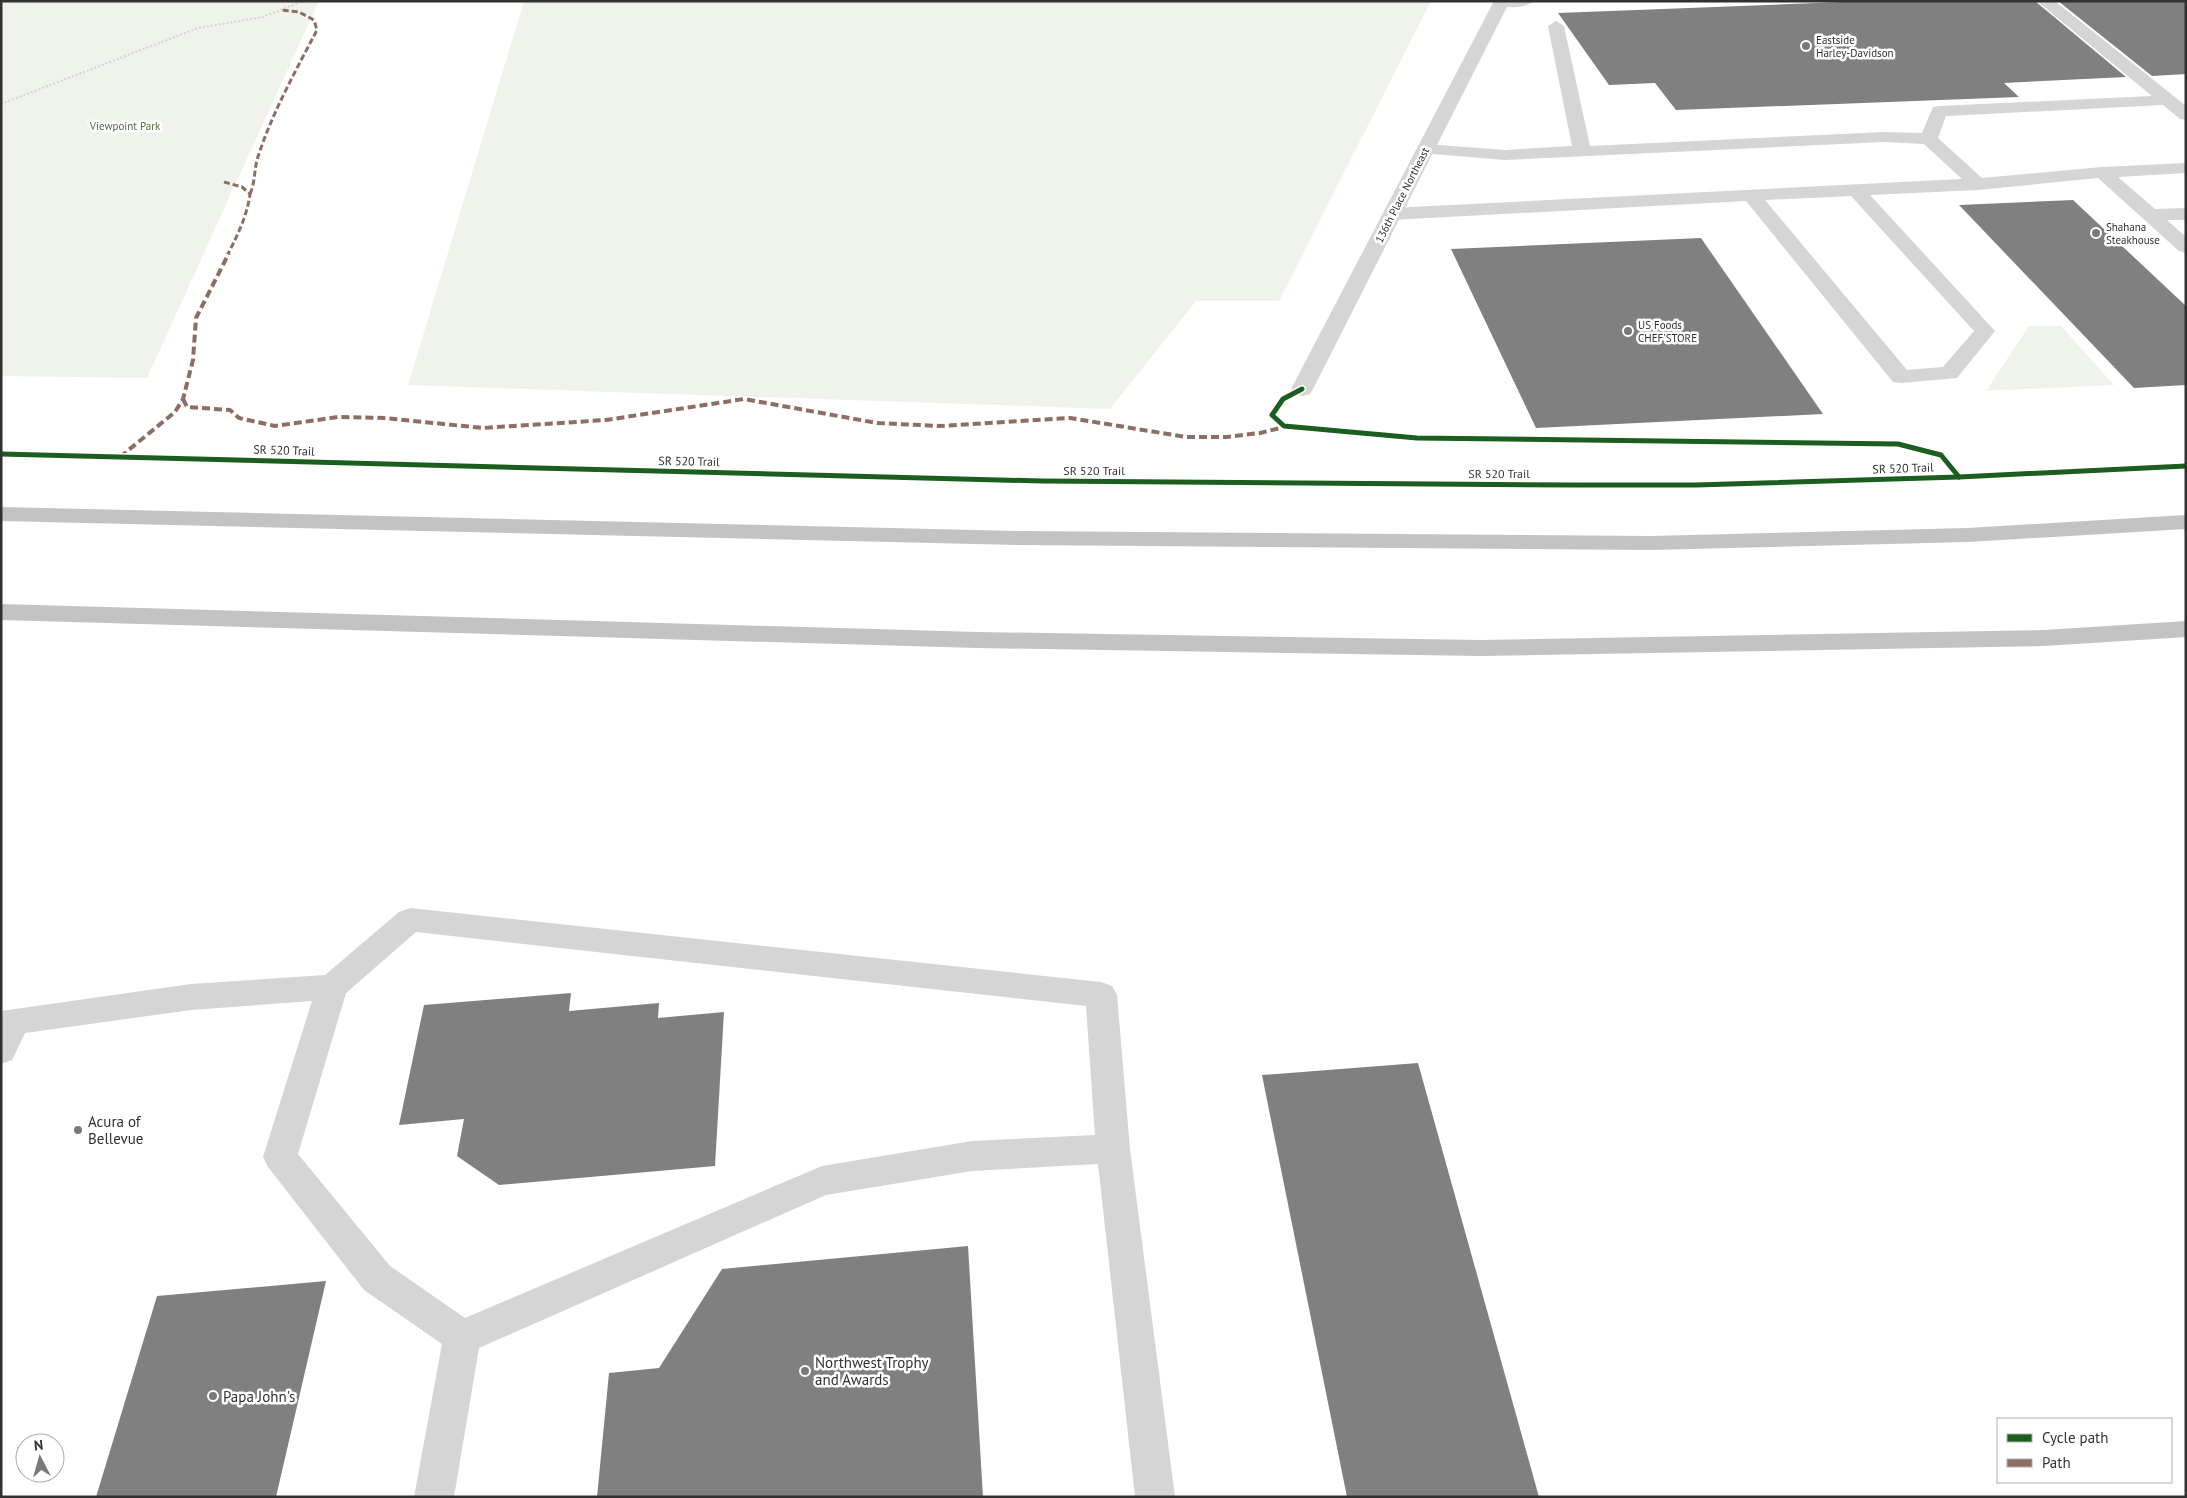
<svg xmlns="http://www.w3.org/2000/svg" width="2187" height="1498" font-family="'PT Sans',sans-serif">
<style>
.green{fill:#f0f3ec}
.building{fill:#808080}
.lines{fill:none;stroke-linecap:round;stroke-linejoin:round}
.path{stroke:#d4d4d4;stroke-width:2;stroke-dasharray:2 2;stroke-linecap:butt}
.lane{fill:#d5d5d5;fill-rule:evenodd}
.street{fill:#d5d5d5;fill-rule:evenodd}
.highway{fill:#c3c3c3;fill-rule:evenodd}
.quiet-far1{stroke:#8d6e63;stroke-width:3;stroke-dasharray:6 3;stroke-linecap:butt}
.quiet{stroke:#8d6e63;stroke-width:4;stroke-dasharray:8 4;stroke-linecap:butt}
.cycleway-casing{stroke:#fff;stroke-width:8}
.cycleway{stroke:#1b5e20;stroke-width:5}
.poi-dot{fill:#797979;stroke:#fff;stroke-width:2}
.labels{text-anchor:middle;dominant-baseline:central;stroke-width:5;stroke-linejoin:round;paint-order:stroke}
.far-poi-label{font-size:11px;fill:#313131;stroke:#fff;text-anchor:start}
.far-park-label{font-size:11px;fill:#556b3f;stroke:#fff}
.far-street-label{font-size:11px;fill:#313131;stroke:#fff}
.street-label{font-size:12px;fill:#313131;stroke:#fff}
.near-poi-label{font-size:15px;fill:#313131;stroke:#fff;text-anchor:start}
</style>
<rect width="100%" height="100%" fill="#fff"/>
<g class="green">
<path d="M1 1H319L147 378 1 376Z"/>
<path d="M524 1H1431L1279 301H1196L1110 409 408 385Z"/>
<path d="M2029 326H2061L2114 385 1986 391Z"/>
</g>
<g class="building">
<path d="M1867 1H2035L2126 77 2004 83 2019 97 1676 110 1655 83 1609 85 1558 13Z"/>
<path d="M2058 1H2186V74L2152 76Z"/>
<path d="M2073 200 2186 306V385L2134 388 1959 205Z"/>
<path d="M1701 238 1823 414 1536 428 1451 249Z"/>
<path d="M571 993 569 1011 659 1003 658 1018 724 1012 715 1166 499 1185 457 1156 464 1119 399 1125 424 1005Z"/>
<path d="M1418 1063 1539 1497H1347L1262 1075Z"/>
<path d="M968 1246 983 1497H597L609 1373 659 1368 722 1269Z"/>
<path d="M326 1281 276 1497H96L157 1296Z"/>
</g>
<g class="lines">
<path class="path" d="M1 104 198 28 263 17 303 1"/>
<g class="lane">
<path d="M1495 1H1533C1526 9 1506 8 1497 5Z"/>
<path d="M2037 1H2055L2186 106V120L2180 119 2163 105 1946 116 1938 138 1982 178 2102 167 2186 163V173L2118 177 2155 209 2186 208V220H2167L2186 237V253L2179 251 2098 178 1978 190 1870 195 1995 331 1957 378 1901 383 1893 382 1746 201 1392 220 1385 218 1383 214 1385 210 1392 208 1962 179 1924 144 1883 142 1505 160 1420 153 1417 149 1420 145 1426 144 1505 150 1572 146 1548 26 1556 21 1564 26 1590 146 1883 132 1922 133 1933 107 1939 106 2152 96ZM1851 196 1974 331 1943 367 1907 370 1765 200Z"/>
<path d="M410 908 1101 982 1112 986 1117 995 1130 1149 1175 1497H1135L1098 1164 972 1171 826 1195 479 1348 454 1497H414L442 1344 364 1290 268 1167 263 1157 312 1001 191 1010 25 1033 12 1060 1 1064V1011L191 984 325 975 399 912ZM416 932 1086 1006 1095 1135 972 1141 822 1166 465 1318 390 1266 298 1154 346 993Z"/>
</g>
<path class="street" d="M1494 1H1510L1313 389 1310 394 1302 396 1294 394 1291 389Z"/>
<g class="highway">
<path d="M1 507 1019 531 1651 536 1968 528 2186 515V529L1968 542 1651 550 1019 545 1 521Z"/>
<path d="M1 604 977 632 1481 640 2044 630 2186 621V637L2044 646 1481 656 977 648 1 620Z"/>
</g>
<g class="quiet-far1">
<path d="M224 182 242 187 250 194C247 216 238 234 228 254"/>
<path d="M250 194C255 183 254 172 257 160 270 117 296 70 317 30L314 20 299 12 281 10"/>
</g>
<g class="quiet">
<path d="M183 399 187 407 230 410 239 418 275 426 338 417 384 418 483 428 606 420 744 399 877 423 940 426 1070 418 1186 437H1226L1260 433 1288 426"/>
<path d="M120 457 175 412 183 399 193 360 196 318 229 253"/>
</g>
<defs>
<g id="cycleway">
<path d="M1302 389 1283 399 1272 415 1284 426 1417 438 1898 444 1941 455 1959 477"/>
<path d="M1 454 1042 481 1572 485H1696L1959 477 2186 466"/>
</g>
</defs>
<use href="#cycleway" class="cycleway-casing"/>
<use href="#cycleway" class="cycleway"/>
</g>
<g class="poi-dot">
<circle cx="1806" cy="46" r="5"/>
<circle cx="2096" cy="233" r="5"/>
<circle cx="1628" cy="331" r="5"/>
<circle cx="78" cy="1130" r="5"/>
<circle cx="805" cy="1371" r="5"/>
<circle cx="213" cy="1396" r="5"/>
</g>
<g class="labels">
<g class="far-poi-label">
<text x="1816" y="40">Eastside<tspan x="1816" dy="13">Harley-Davidson</tspan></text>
<text x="2106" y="227">Shahana<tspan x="2106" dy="13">Steakhouse</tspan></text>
<text x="1638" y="325">US Foods<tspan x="1638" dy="13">CHEF'STORE</tspan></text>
</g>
<g class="far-park-label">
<text x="125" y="126">Viewpoint Park</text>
</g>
<g class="far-street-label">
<text transform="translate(1402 195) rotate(-63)">136th Place Northeast</text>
</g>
<g class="street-label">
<text transform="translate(284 450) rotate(2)">SR 520 Trail</text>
<text transform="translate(689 461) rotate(1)">SR 520 Trail</text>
<text transform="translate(1903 468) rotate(-2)">SR 520 Trail</text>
<text x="1094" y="470">SR 520 Trail</text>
<text x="1499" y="473">SR 520 Trail</text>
</g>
<g class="near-poi-label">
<text x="88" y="1121">Acura of<tspan x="88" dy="17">Bellevue</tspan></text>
<text x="815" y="1362">Northwest Trophy<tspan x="815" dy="17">and Awards</tspan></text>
<text x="223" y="1396">Papa John's</text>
</g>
</g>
<rect width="2187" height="1498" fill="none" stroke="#313131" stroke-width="5"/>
<rect x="1997" y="1418" width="175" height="65" fill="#ffffff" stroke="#adadad"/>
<rect x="2007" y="1434" width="25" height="8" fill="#1b5e20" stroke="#adadad"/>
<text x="2042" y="1443" font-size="15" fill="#313131">Cycle path</text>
<rect x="2007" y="1459" width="25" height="8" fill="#8d6e63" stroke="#adadad"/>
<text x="2042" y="1468" font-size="15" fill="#313131">Path</text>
<g transform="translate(40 1458) rotate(354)"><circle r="24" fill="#ffffff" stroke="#adadad"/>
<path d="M0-4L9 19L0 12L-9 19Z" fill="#797979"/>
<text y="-8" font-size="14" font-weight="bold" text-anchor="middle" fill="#313131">N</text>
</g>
</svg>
